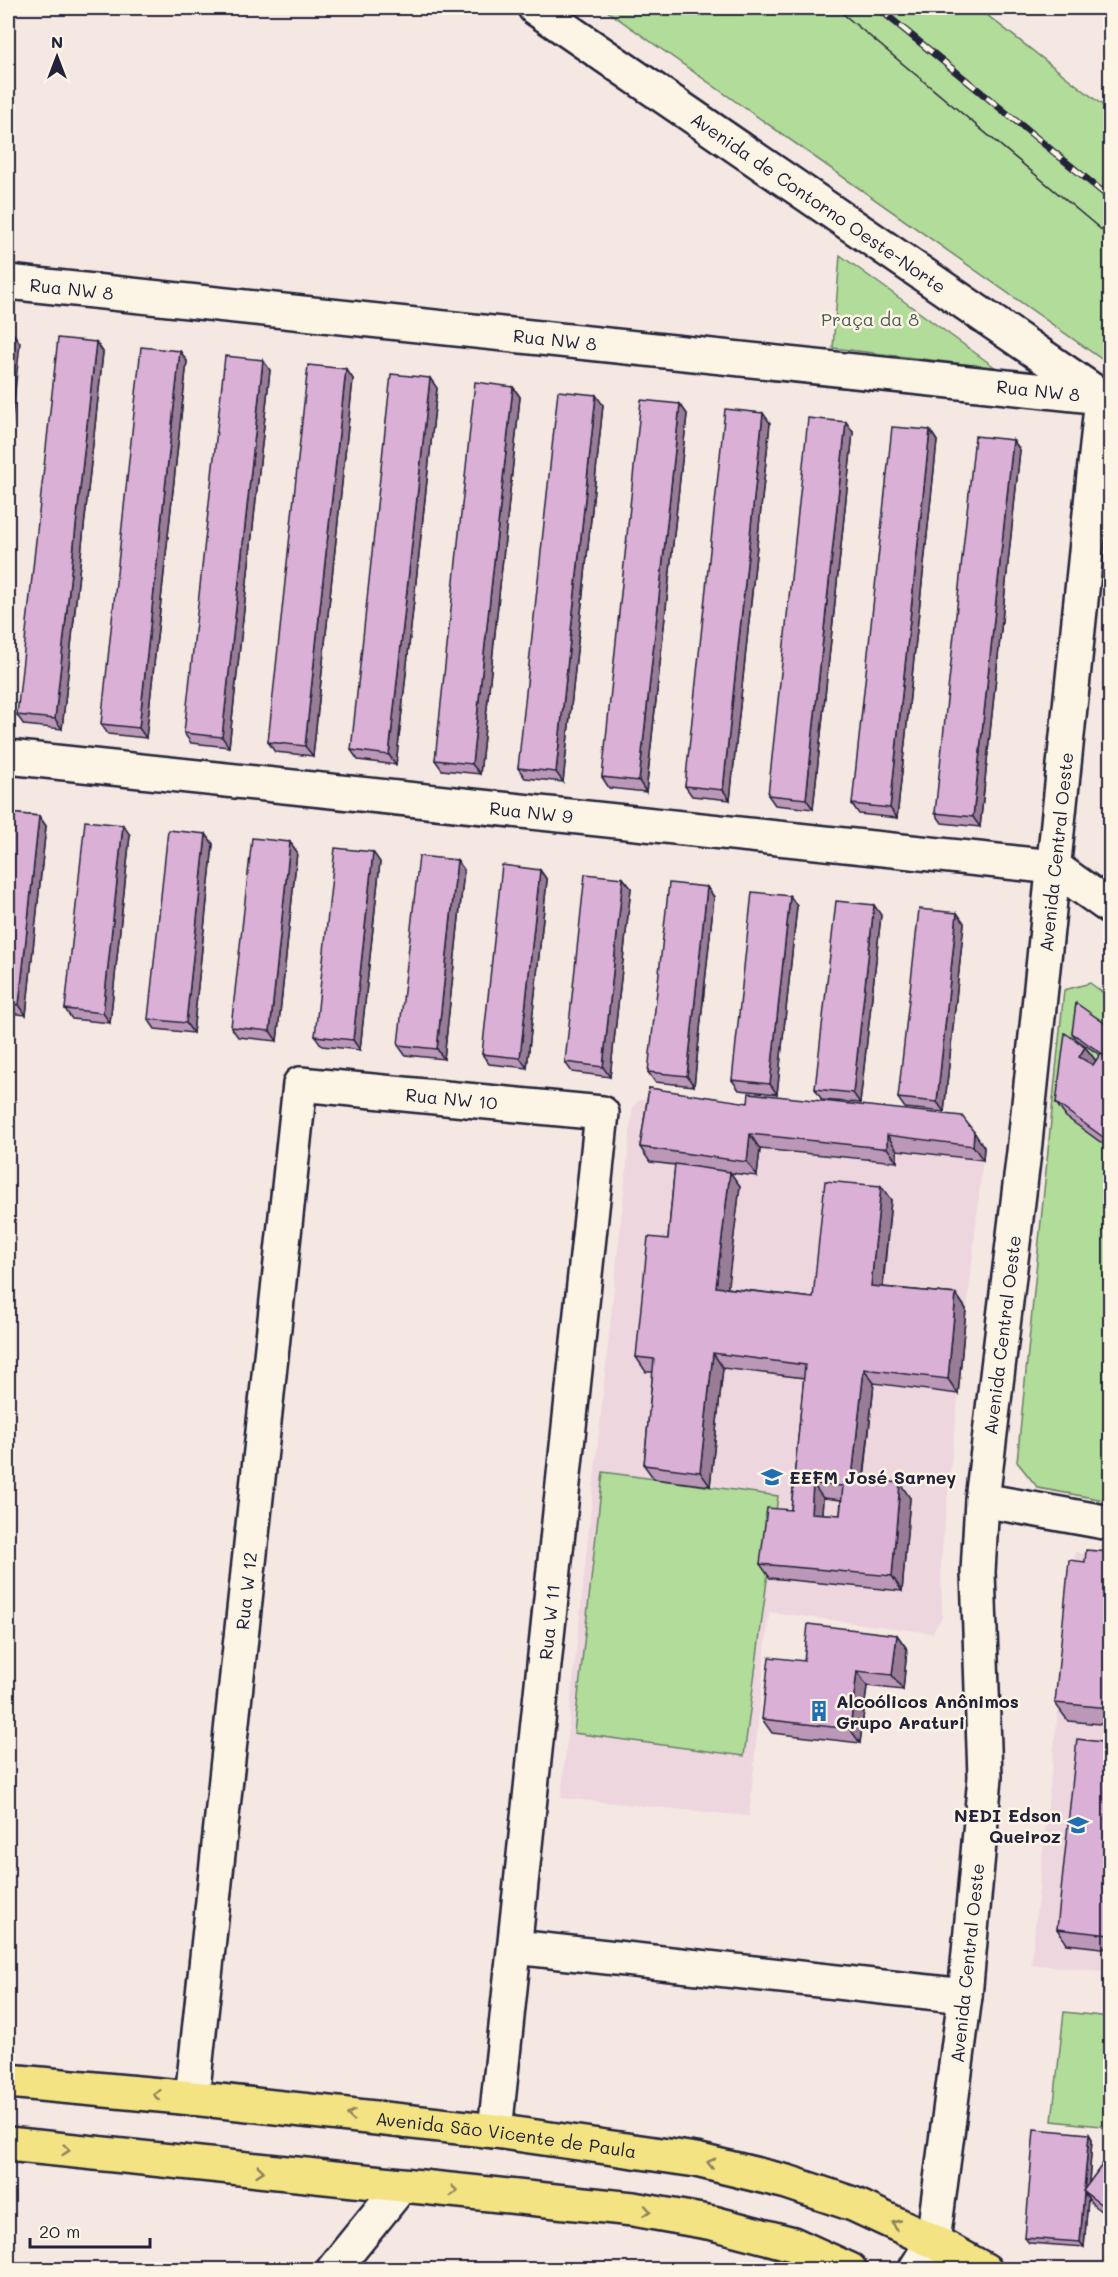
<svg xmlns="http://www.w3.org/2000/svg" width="1118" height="2277" font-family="Mali,sans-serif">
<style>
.built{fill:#edd6de}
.green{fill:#b2dc99;stroke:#6a7f6a;stroke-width:1.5}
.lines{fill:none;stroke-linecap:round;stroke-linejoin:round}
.minor-casing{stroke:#22223b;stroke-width:38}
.tertiary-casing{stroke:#22223b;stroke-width:38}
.primary-casing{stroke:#22223b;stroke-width:38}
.minor{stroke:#fcf5e5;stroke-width:33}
.tertiary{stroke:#fcf5e5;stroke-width:33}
.primary{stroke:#f4e382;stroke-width:33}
.tram{stroke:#22223b;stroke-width:1.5}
.rail-casing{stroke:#22223b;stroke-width:7}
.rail{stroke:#fcf5e5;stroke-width:4.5;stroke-dasharray:14;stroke-linecap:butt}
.wall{fill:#bb97b8;stroke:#22223b;stroke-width:1.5;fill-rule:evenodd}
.shaded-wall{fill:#997b96;stroke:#22223b;stroke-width:1.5}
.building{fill:#dab0d6;stroke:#22223b;stroke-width:1.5;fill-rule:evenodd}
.oneway{stroke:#8b825e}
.labels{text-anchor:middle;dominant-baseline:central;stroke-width:5;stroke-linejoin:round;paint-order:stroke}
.street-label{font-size:18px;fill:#22223b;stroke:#fcf5e5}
.park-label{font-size:18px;fill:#4d5a57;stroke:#fcf5e5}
.poi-label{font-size:18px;font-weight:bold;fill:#22223b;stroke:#fcf5e5;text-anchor:start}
</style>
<rect width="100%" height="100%" fill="#f5e7e2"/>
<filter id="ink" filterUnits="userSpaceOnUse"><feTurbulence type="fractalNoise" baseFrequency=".0167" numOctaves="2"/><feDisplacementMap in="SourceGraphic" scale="12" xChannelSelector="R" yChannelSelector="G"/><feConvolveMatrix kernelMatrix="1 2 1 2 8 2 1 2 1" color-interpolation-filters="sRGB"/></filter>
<g filter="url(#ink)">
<g class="built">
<path d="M650 1097 972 1130 984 1147 941 1560 942 1617 932 1633 769 1612 749 1816 561 1798 632 1115 633 1107 638 1101Z"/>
<path d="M1075 1552 1110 1560V1972L1031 1964Z"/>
</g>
<g class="green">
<path d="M603 8H978L1110 111V365Z"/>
<path d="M840 255 996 368 833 348Z"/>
<path d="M1090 983 1110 998V1501L1038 1488 1017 1462 1064 990Z"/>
<path d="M603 1472 778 1496 744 1756 574 1733Z"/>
<path d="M1064 2012 1110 2017V2127L1052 2121Z"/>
</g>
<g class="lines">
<defs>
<g id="minor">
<path id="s1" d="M8 282 1102 397 1110 395"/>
<path id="s2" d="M8 757 1054 867 1110 907"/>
<path d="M982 1500 1110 1523"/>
<path d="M515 1947 965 1996"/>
<path id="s3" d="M192 2098 300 1084 602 1113 495 2131"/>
<path d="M333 2270 401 2186"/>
</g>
<g id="tertiary">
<path id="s4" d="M535 8 1102 397 1024 1152 982 1500 978 1572 985 1777 965 1996 933 2241 915 2270"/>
</g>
<g id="primary">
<path id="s5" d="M8 2081 192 2098 495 2131 696 2160 787 2182 853 2204 933 2241 985 2270"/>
<path d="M8 2144 633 2209 713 2223 793 2244 850 2270"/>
</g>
</defs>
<use href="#minor" class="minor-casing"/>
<use href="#tertiary" class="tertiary-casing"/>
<use href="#primary" class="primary-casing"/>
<use href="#minor" class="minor"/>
<use href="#tertiary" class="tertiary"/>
<use href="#primary" class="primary"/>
<path class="tram" d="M836 8 1110 237"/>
<defs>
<path id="rail" d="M878 8 1110 198"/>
</defs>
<use href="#rail" class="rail-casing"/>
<use href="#rail" class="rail"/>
</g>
<g class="wall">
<path d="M96 342 103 352 62 729 24 725 17 715Z"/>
<path d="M180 351 187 361 146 738 108 734 101 724Z"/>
<path d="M346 369 353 379 313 756 275 752 268 742Z"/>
<path d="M270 370 229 747 191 743 184 733Z"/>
<path d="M513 387 520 397 480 774 442 770 435 760Z"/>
<path d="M437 388 396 765 358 760 351 750Z"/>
<path d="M680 404 687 414 646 792 609 788 602 777Z"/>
<path d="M603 405 563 782 525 778 518 768Z"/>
<path d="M846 422 853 432 813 809 775 805 768 795Z"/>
<path d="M770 423 730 800 692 796 685 786Z"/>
<path d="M930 430 937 441 897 818 859 814 852 804Z"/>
<path d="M1013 440 1020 450 980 827 942 823 935 813Z"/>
<path d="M8 813 39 816 46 826 26 1015 8 1013Z"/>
<path d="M206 834 213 844 193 1033 155 1029 148 1019Z"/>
<path d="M130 835 110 1023 72 1019 65 1009Z"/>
<path d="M290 842 297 852 277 1041 238 1037 231 1027Z"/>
<path d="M457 860 464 870 444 1059 405 1055 398 1045Z"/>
<path d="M380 862 360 1050 322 1046 315 1036Z"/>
<path d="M540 870 547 880 527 1068 489 1064 482 1054Z"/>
<path d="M623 878 631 888 610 1077 572 1072 565 1062Z"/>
<path d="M707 887 714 897 694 1086 655 1082 648 1072Z"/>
<path d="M790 896 797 906 777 1094 739 1090 732 1080Z"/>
<path d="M957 913 964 923 944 1112 905 1108 898 1098Z"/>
<path d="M881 915 860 1103 822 1100 815 1089Z"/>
<path d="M1110 1027V1149L1066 1117 1056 1103 1085 1047 1096 1061 1100 1055 1076 1039 1072 1033Z"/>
<path d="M649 1088 984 1147 983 1160 897 1150V1162L760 1149 757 1176 730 1173 740 1186 727 1288 813 1298 891 1200 883 1287 956 1294 966 1309 958 1394 874 1383 864 1480 910 1498 902 1591 770 1578 760 1564 791 1510 804 1378 723 1368 710 1486 654 1479 644 1465 653 1372H646L636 1357 668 1239 675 1165 650 1162 640 1147ZM823 1498 841 1500 840 1515 822 1514Z"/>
<path d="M1110 1552V1725L1068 1721 1055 1703 1085 1562Z"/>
<path d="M897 1635 907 1649 903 1690 867 1686 860 1743 772 1733 762 1719 804 1661Z"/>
<path d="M1110 1743V1949L1067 1944 1057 1929Z"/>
<path d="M1089 2134 1092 2139 1089 2183 1110 2154V2218L1093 2205 1088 2198 1084 2247 1029 2243 1025 2238Z"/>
</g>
<g class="shaded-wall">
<path d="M13 333 20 343 8 458V382Z"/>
<path d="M96 342 103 352 62 729 55 719Z"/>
<path d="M180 351 187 361 146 738 139 728Z"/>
<path d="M263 360 270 370 229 747 222 737Z"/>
<path d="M346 369 353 379 313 756 305 746Z"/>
<path d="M430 378 437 388 396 765 389 755Z"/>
<path d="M513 387 520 397 480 774 472 764Z"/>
<path d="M596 395 603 405 563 782 556 772Z"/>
<path d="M680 404 687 414 646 792 639 781Z"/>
<path d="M763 413 770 423 730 800 723 790Z"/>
<path d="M846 422 853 432 813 809 806 799Z"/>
<path d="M930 430 937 441 897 818 890 808Z"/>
<path d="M1013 440 1020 450 980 827 973 817Z"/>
<path d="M39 816 46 826 26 1015 19 1005Z"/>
<path d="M123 825 130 835 110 1023 103 1013Z"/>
<path d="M206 834 213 844 193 1033 186 1023Z"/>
<path d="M290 842 297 852 277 1041 270 1031Z"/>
<path d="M373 852 380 862 360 1050 353 1040Z"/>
<path d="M457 860 464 870 444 1059 437 1049Z"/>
<path d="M540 870 547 880 527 1068 520 1058Z"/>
<path d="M623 878 631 888 610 1077 603 1067Z"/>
<path d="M707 887 714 897 694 1086 687 1076Z"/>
<path d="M790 896 797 906 777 1094 770 1084Z"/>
<path d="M874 905 881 915 860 1103 853 1093Z"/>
<path d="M957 913 964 923 944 1112 937 1102Z"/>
<path d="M1085 1047 1096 1061 1089 1071 1079 1057Z"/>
<path d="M974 1132 984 1147 983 1160 973 1146Z"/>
<path d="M750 1134 760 1149 757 1176 747 1162Z"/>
<path d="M887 1135 897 1150V1162L887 1148Z"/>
<path d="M730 1172 740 1186 726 1301 716 1287Z"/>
<path d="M881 1186 891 1200 881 1300 871 1286Z"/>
<path d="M956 1294 966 1309 958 1394 948 1379Z"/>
<path d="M713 1353 723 1368 710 1486 700 1472Z"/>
<path d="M864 1369 874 1383 862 1493 852 1478Z"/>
<path d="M900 1483 910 1498 902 1591 892 1576Z"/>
<path d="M813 1484 823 1498 821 1527 811 1513Z"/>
<path d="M897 1635 907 1649 903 1690 892 1675Z"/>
<path d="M857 1671 867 1686 860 1743 850 1729Z"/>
<path d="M1089 2134 1092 2139 1088 2195 1084 2192Z"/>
<path d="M1084 2193 1088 2198 1084 2247 1080 2242Z"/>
</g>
<g class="building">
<path d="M8 333H13L8 382Z"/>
<path d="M58 338 96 342 55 719 17 715Z"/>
<path d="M141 347 180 351 139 728 101 724Z"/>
<path d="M225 356 263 360 222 737 184 733Z"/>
<path d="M308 365 346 369 305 746 268 742Z"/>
<path d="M391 374 430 378 389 755 351 750Z"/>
<path d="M475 382 513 387 472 764 435 760Z"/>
<path d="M558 391 596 395 556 772 518 768Z"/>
<path d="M641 400 680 404 639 781 602 777Z"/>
<path d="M725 409 763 413 723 790 685 786Z"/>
<path d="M808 418 846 422 806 799 768 795Z"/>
<path d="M892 427 930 430 890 808 852 804Z"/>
<path d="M975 436 1013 440 973 817 935 813Z"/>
<path d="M8 813 39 816 19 1005 8 1003Z"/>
<path d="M85 821 123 825 103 1013 65 1009Z"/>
<path d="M168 830 206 834 186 1023 148 1019Z"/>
<path d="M252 838 290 842 270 1031 231 1027Z"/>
<path d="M335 848 373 852 353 1040 315 1036Z"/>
<path d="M419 856 457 860 437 1049 398 1045Z"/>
<path d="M502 865 540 870 520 1058 482 1054Z"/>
<path d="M585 874 623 878 603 1067 565 1062Z"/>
<path d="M669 883 707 887 687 1076 648 1072Z"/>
<path d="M752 892 790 896 770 1084 732 1080Z"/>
<path d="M836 901 874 905 853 1093 815 1089Z"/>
<path d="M919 909 957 913 937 1102 898 1098Z"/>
<path d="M1076 1003 1110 1027V1059L1072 1033Z"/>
<path d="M1065 1033 1085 1047 1079 1057 1093 1065 1101 1053 1110 1060V1142L1056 1103Z"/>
<path d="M649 1088 748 1103 749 1093 962 1116 974 1132 973 1146 887 1135V1148H881L750 1134 747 1162 640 1147Z"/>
<path d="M675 1164 730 1172 716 1287 813 1298 825 1181 881 1186 871 1286 956 1294 948 1379 864 1369 852 1478 900 1483 892 1576 760 1564 767 1508 791 1510 805 1365 713 1353 700 1472 644 1465 654 1359 636 1357 648 1237 668 1239ZM813 1484 843 1486 840 1515 811 1513Z"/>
<path d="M1086 1550 1110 1552V1708L1055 1703 1069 1560 1085 1562Z"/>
<path d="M808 1624 897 1635 892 1675 857 1671 850 1729 762 1719 769 1657 804 1661Z"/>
<path d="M1077 1739 1110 1743V1935L1057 1929Z"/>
<path d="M1034 2129 1089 2134 1084 2189 1083 2191 1084 2192 1080 2242 1025 2238Z"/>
<path d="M1110 2154V2211L1083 2191Z"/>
</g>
<defs><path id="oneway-chevron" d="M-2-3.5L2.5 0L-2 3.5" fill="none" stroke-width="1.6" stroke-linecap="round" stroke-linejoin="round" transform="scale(1.5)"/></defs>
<g class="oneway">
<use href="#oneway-chevron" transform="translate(157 2095) rotate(-175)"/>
<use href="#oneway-chevron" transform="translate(351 2115) rotate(-174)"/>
<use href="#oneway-chevron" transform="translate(66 2150) rotate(6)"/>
<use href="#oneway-chevron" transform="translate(711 2163) rotate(-166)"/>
<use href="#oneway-chevron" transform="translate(260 2171) rotate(6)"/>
<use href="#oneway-chevron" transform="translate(454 2191) rotate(6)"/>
<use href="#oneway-chevron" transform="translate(647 2211) rotate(10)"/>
<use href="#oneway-chevron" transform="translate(896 2224) rotate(-155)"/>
</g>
</g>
<defs>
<symbol id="school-bare" viewBox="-9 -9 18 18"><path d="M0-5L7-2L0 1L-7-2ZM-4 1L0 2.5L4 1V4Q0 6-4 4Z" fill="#1f6fb2" stroke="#fcf5e5" stroke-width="2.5" paint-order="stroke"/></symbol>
<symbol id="building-bare" viewBox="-9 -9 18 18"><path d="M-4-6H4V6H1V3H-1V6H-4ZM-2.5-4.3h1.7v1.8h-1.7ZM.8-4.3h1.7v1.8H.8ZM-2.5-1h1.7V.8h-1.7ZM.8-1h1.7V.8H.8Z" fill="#1f6fb2" stroke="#fcf5e5" stroke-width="2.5" paint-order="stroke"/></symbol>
</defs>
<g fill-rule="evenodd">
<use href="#school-bare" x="757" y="1462" width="30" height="30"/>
<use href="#building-bare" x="804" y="1696" width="30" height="30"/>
<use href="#school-bare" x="1063" y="1810" width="30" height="30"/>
</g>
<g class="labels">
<g class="street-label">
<text stroke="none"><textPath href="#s4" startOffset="344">Avenida de Contorno Oeste-Norte</textPath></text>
<text stroke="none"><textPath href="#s1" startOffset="64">Rua NW 8</textPath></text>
<text stroke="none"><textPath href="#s1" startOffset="550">Rua NW 8</textPath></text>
<text stroke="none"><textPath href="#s1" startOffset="1036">Rua NW 8</textPath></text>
<text stroke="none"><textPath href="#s2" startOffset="526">Rua NW 9</textPath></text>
<text transform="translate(1056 852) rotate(-84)">Avenida Central Oeste</text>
<text stroke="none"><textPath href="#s3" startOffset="1172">Rua NW 10</textPath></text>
<text transform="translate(1002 1335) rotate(-83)">Avenida Central Oeste</text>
<text stroke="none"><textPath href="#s3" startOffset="510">Rua W 12</textPath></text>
<text transform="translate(549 1622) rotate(-84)">Rua W 11</text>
<text transform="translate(967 1963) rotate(-84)">Avenida Central Oeste</text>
<text stroke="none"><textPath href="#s5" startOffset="501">Avenida São Vicente de Paula</textPath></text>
</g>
<g class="park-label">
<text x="870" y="319">Praça da 8</text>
</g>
<g class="poi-label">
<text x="789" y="1477">EEFM José Sarney</text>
<text x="836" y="1701">Alcoólicos Anônimos<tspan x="836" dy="21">Grupo Araturi</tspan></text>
<text x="1061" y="1815" text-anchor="end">NEDI Edson<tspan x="1061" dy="21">Queiroz</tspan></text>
</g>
</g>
<rect width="1118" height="2277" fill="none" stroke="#fcf5e5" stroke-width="30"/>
<rect x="15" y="15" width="1088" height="2247" fill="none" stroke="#22223b" stroke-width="2" filter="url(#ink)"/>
<g transform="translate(57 57)" stroke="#fcf5e5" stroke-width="4.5" paint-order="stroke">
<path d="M0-4.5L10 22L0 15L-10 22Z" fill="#22223b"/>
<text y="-9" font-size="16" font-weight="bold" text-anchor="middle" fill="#22223b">N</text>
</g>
<path d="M30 2238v9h120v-9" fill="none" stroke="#22223b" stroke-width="3"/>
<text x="39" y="2238" font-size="18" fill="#22223b" stroke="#fcf5e5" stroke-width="4.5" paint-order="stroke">20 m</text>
</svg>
